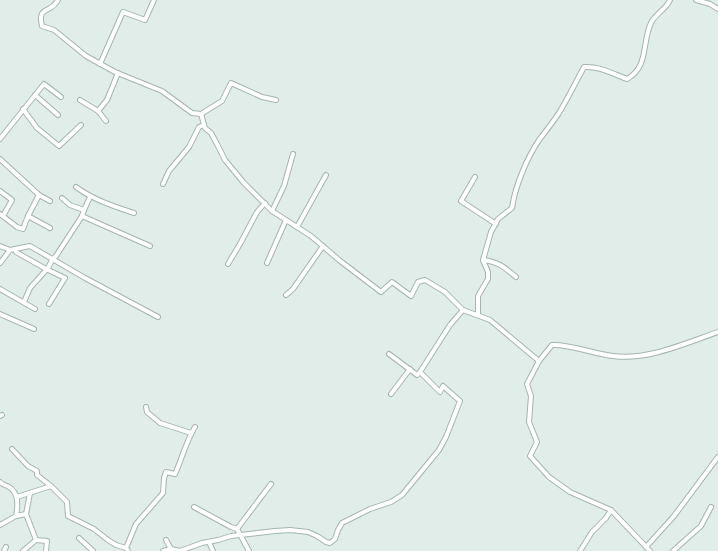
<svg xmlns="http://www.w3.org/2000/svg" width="718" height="551" font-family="Manrope,sans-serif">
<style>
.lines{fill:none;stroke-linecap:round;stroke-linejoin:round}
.minor-casing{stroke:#a3b5b0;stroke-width:6}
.minor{stroke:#fff;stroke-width:4}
</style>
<rect width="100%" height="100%" fill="#e1ede8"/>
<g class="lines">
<defs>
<g id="minor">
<path d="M58 0C51 14 37 5 42 26L54 30 86 56 115 72 162 91 192 113 201 114 205 128 211 133 217 144 225 160 244 183 272 211 311 236 339 260 381 292 392 282 411 296 418 282 425 280 445 292 463 310 490 320 539 361 527 384 531 396 529 422 537 442 530 456 549 477 570 492 611 510 650 551"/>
<path d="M696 0 710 4 718 9"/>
<path d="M100 64 123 12 145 20 154 0"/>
<path d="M35 95 58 115"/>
<path d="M80 100 98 111 106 121"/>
<path d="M23 109 37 128 59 146 81 125"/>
<path d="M98 111 107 100 118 73"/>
<path d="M201 114 222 101 231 83 262 97 276 100"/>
<path d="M0 139 44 84 61 97"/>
<path d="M0 159 39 195 50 201"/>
<path d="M475 177 461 201 496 224"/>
<path d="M163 184 169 171 189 147 199 127 204 125"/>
<path d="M76 187C94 200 113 206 134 213"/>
<path d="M0 191 12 200 3 216"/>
<path d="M90 197 84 210 82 216 150 246"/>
<path d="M62 198 70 205 84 210"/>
<path d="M272 211 284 186 293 154"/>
<path d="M0 214 17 227 23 229 28 216 39 195"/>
<path d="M28 216 50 228"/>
<path d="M297 227 326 175"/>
<path d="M0 246 10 250 30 246 85 278 158 317"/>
<path d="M16 250V252L46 269 65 278 49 304"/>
<path d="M483 260C499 262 504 267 516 277"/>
<path d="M0 263 10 250"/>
<path d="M267 263 286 220"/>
<path d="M228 264 240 244 257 212 265 203"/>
<path d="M0 289 35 309"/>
<path d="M286 295 293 289 323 246"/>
<path d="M24 302 30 288 48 268 52 260 56 256 82 216"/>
<path d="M0 314 34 329"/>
<path d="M478 315V296L488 279V272L483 260 491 232 498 219 512 208C515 186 527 158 539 140 546 131 553 122 559 113 568 98 576 82 584 67 600 66 613 74 627 79 650 66 641 41 652 21 657 13 666 9 670 0"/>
<path d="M389 354 417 375 420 372"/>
<path d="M539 361 552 345C570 344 594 354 613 356 647 361 686 343 718 332"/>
<path d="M391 394 410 369"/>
<path d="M146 407 147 412 160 423 191 433"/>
<path d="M0 416 2 415"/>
<path d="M12 449 28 466 37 471V475L51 486"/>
<path d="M0 482C3 485 6 485 9 487 19 493 18 505 16 516"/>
<path d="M17 497 51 486 67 502 68 516 94 529 108 540 116 545 126 548 128 551"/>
<path d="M194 507 231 527 237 529"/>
<path d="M26 514 30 493"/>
<path d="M0 525 16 516 26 514 36 540 47 541 46 551"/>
<path d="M79 538 93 551"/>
<path d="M166 540 172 551"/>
<path d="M209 542 213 551"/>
<path d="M646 547 674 516 718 457"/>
<path d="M126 548 136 524 163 493 164 478 166 472 175 474C182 459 186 441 195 427"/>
<path d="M4 551 6 547"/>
<path d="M23 551 36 540"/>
<path d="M163 551 171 549 180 551 202 543 218 540 231 536 275 531 290 530 308 532 317 536 326 542 330 543 335 539 338 530 342 523 370 509 391 502 402 495 439 450 446 437 460 401 443 386 440 392 420 372 450 325 463 310"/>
<path d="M249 551 237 529 271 484"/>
<path d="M580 551 592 532 606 518 611 510"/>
<path d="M673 551 701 526 711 507"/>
</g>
</defs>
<use href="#minor" class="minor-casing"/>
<use href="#minor" class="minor"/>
</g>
</svg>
